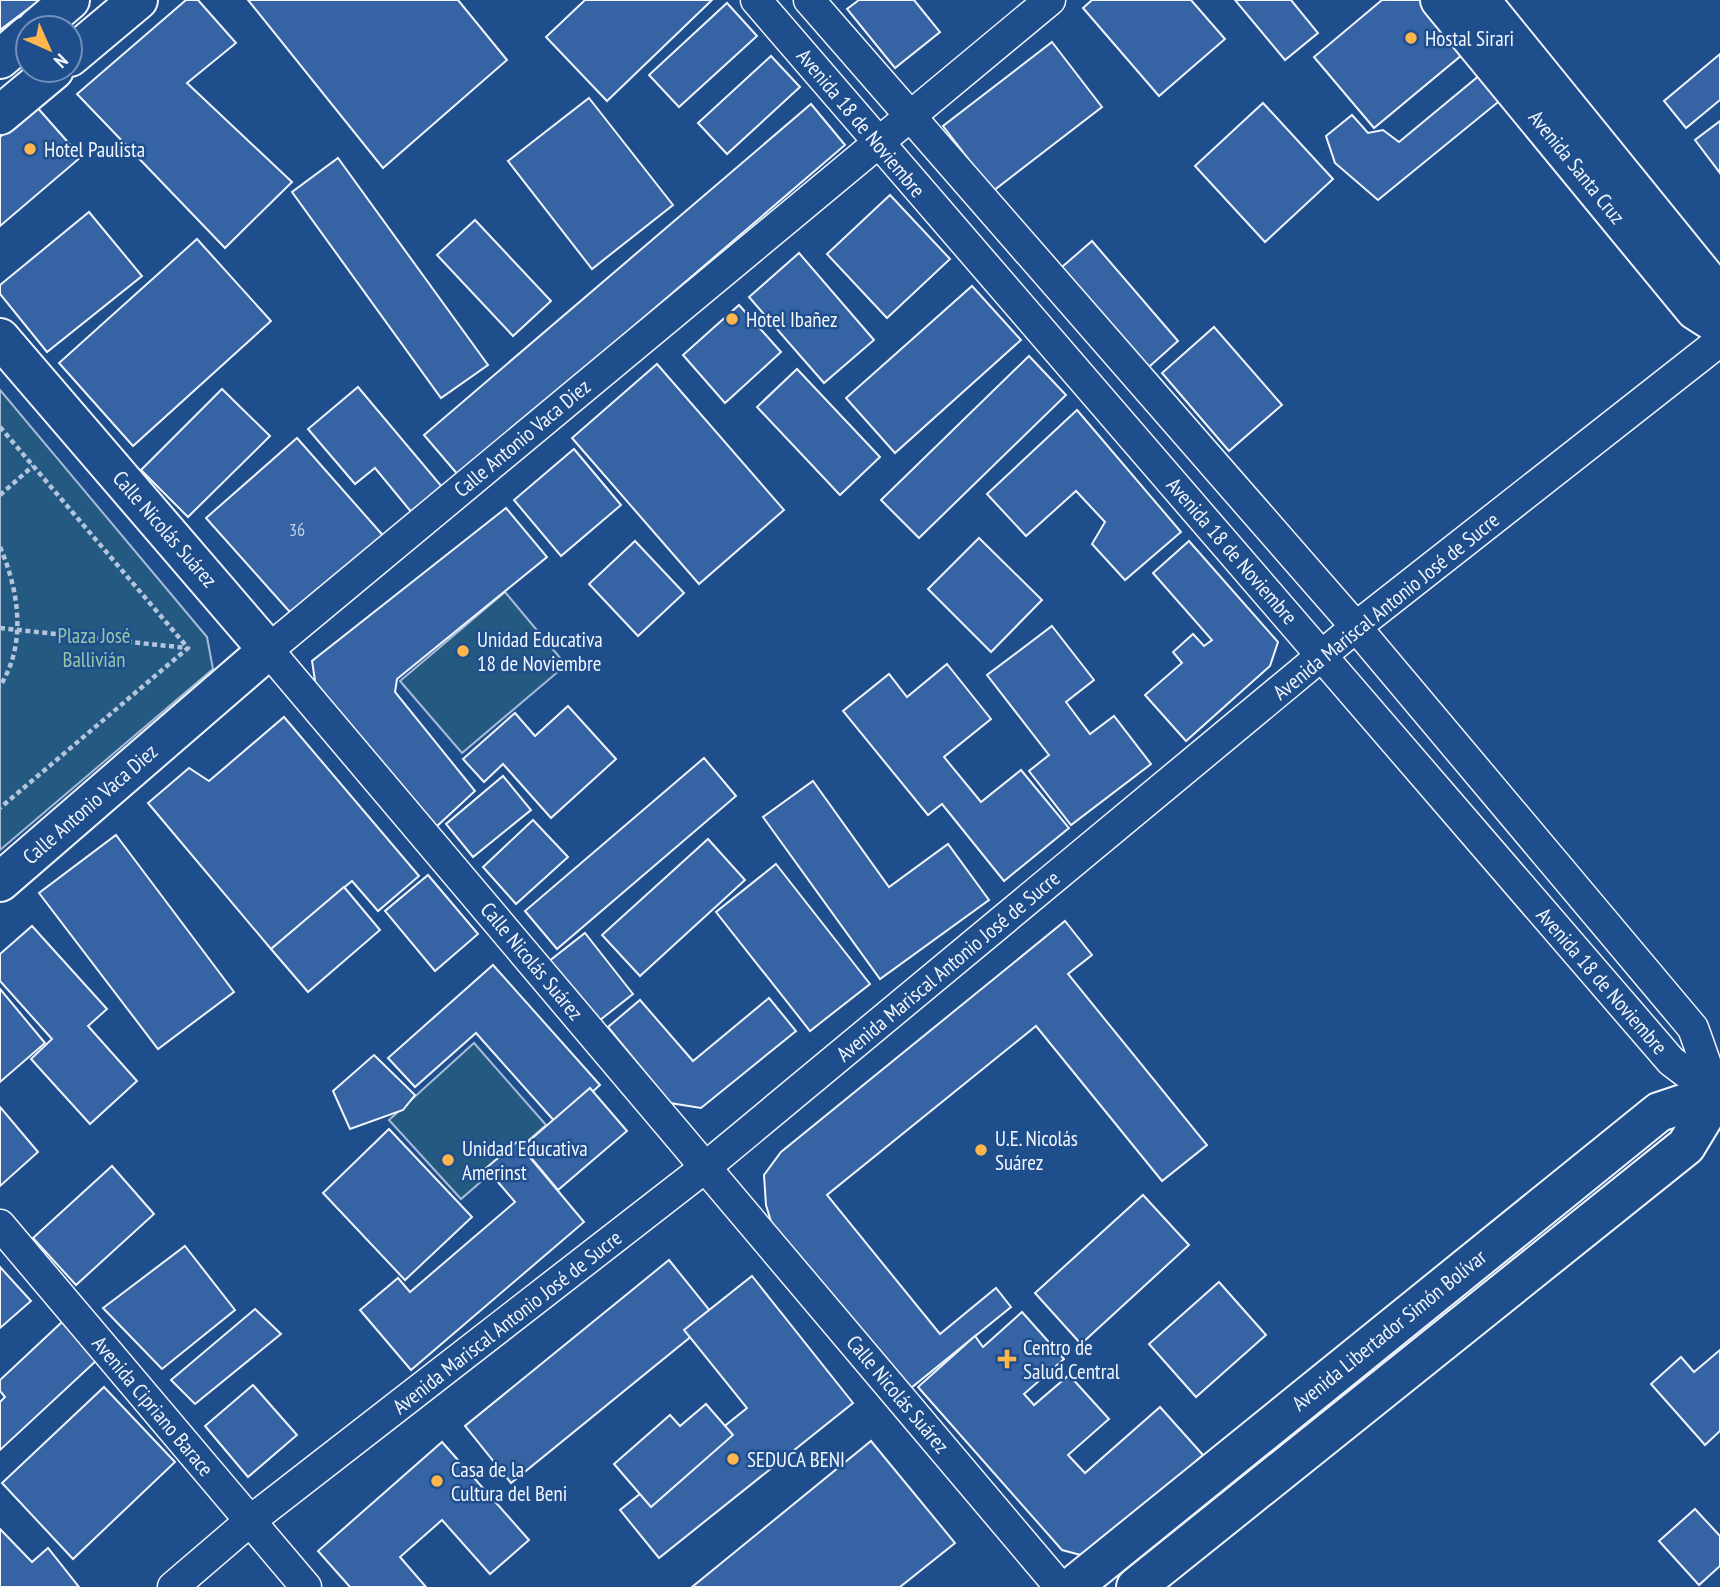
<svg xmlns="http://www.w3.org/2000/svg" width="1720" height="1587" font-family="'PT Sans Narrow',sans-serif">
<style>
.green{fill:#245a82;stroke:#a8bbd7;stroke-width:2}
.building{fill:#3563a3;stroke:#f2f6ff;stroke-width:2}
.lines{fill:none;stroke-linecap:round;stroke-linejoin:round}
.minor-casing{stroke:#f2f6ff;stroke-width:33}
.secondary-casing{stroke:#f2f6ff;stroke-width:42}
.primary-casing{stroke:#f2f6ff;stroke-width:42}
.path{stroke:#b3c4dc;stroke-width:4.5;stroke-dasharray:5 3.5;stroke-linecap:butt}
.minor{stroke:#1f4e8c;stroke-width:30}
.secondary{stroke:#1f4e8c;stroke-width:38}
.primary{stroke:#1f4e8c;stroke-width:38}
.poi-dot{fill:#ffb74d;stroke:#1f4e8c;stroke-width:2.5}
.labels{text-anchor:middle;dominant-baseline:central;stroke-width:5;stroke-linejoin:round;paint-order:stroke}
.number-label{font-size:18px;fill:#c3d1e8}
.poi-label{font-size:21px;fill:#f2f6ff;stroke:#1f4e8c;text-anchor:start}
.street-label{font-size:21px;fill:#f2f6ff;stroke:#1f4e8c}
.park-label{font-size:21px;fill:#97c8a6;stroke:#1f4e8c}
</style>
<rect width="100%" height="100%" fill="#1f4e8c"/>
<g class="green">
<path d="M0 390 207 637 213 669 0 850Z"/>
<path d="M505 592 566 665 462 753 400 681Z"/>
<path d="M474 1043 546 1125 461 1199 389 1120Z"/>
</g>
<g class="building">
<path d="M0 0H40L0 30Z"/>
<path d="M186 0H198L236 43 187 83 292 182 225 248 77 94Z"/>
<path d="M248 0H458L507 60 383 168Z"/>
<path d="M585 0H712L607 101 546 37Z"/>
<path d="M859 0H914L940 32 895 68 847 9Z"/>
<path d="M1092 0H1191L1225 39 1159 96 1083 8Z"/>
<path d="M1235 0H1291L1318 33 1285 60Z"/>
<path d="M1382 0H1428L1469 49 1374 128 1314 57Z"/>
<path d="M727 3 757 36 679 107 649 75Z"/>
<path d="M1052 42 1102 107 993 191 943 126Z"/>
<path d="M1720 54V100L1686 128 1664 101Z"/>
<path d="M771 56 800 87 727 154 698 123Z"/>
<path d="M1486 70 1508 94 1378 200 1335 163 1326 136 1352 115 1368 133 1383 130 1399 142Z"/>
<path d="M589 98 673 205 592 269 508 161Z"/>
<path d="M1263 103 1333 179 1265 242 1195 166Z"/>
<path d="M811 104 845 145 459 476 424 435Z"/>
<path d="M36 106 81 157 0 226V137Z"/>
<path d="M1720 121V173L1695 140Z"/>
<path d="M338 158 488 365 441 398 292 192Z"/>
<path d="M890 195 950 259 887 318 827 254Z"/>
<path d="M89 212 142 276 47 352 0 294V285Z"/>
<path d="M475 220 551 301 513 336 437 255Z"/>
<path d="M197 239 271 321 133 446 59 363Z"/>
<path d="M1092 241 1178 341 1141 374 1055 273Z"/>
<path d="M799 253 874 340 824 383 749 297Z"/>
<path d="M972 286 1021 340 895 453 846 398Z"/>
<path d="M739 305 781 352 725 403 683 355Z"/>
<path d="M1214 327 1282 405 1229 451 1162 373Z"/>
<path d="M1029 356 1066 395 919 538 881 500Z"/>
<path d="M657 364 784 510 699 584 572 438Z"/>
<path d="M797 369 880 457 840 495 757 407Z"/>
<path d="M358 387 448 494 417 519 375 468 355 484 308 429Z"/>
<path d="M222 389 270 436 188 517 141 470Z"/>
<path d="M1077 410 1181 532 1125 580 1092 544 1105 522 1076 491 1026 536 987 494Z"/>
<path d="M297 438 387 540 297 620 206 518Z"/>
<path d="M574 449 621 505 561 556 514 500Z"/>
<path d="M506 508 547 557 397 679 395 692 475 791 436 827 316 687 312 661Z"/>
<path d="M979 538 1042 600 991 652 928 589Z"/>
<path d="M635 541 684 593 638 636 589 584Z"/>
<path d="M1189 541 1278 642 1270 666 1186 741 1145 695 1182 663 1173 652 1193 634 1204 646 1212 640 1153 573Z"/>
<path d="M1052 626 1094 680 1066 702 1090 734 1114 716 1151 764 1071 825 1029 771 1049 755 987 675Z"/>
<path d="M947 664 991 719 944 757 981 802 1021 770 1069 828 1004 881 942 804 928 815 843 711 889 674 907 697Z"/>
<path d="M568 706 616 759 551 818 503 764 484 782 463 759 515 713 535 736Z"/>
<path d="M284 717 419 876 378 911 352 881 271 949 148 803 189 768 209 781Z"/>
<path d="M704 758 736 796 557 949 525 911Z"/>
<path d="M503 776 531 810 473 857 446 824Z"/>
<path d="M813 781 889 887 948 844 989 900 880 979 763 817Z"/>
<path d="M533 820 568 857 516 904 483 867Z"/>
<path d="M116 835 234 992 158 1049 39 893Z"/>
<path d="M708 839 745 880 640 976 602 935Z"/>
<path d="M776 864 870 984 810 1031 716 912Z"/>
<path d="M428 875 478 934 435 971 385 911Z"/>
<path d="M344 887 380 930 308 992 271 949Z"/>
<path d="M1065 921 1092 955 1068 974 1207 1145 1162 1181 1036 1026 827 1195 940 1334 996 1288 1011 1307 906 1392 773 1228 766 1205 764 1175 781 1152Z"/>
<path d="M32 926 107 1009 88 1026 137 1081 90 1124 31 1059 52 1039 0 981V954Z"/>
<path d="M585 933 633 994 595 1024 548 962Z"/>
<path d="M493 965 600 1085 557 1124 476 1033 415 1087 388 1058Z"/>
<path d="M0 989 45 1043 0 1082Z"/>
<path d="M769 998 796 1031 701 1108 670 1103 608 1027 640 1000 693 1061Z"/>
<path d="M374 1055 415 1095 403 1110 350 1129 333 1091Z"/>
<path d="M590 1088 627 1131 558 1190 522 1147Z"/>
<path d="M0 1107 38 1152 0 1186Z"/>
<path d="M389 1129 472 1217 405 1280 323 1193Z"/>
<path d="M517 1142 584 1222 411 1370 360 1310 398 1278 410 1292 515 1202 486 1168Z"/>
<path d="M112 1166 154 1214 76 1285 33 1238Z"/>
<path d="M1143 1195 1189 1245 1081 1344 1035 1293Z"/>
<path d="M185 1246 235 1310 162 1369 103 1308Z"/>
<path d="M669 1260 715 1317 511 1483 465 1426Z"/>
<path d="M0 1267 31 1301 0 1328Z"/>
<path d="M752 1276 853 1403 659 1558 620 1510 747 1408 684 1330Z"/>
<path d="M1219 1282 1266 1335 1196 1397 1149 1344Z"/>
<path d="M255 1309 281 1334 195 1404 171 1380Z"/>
<path d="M1022 1312 1064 1359 1024 1394 1034 1405 1069 1375 1109 1419 1068 1455 1085 1473 1160 1407 1203 1455 1088 1557 1062 1550 918 1387 975 1336 983 1347Z"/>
<path d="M62 1322 97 1360 0 1450V1402L5 1397 0 1391V1380Z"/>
<path d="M1720 1350V1431L1705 1445 1651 1384 1681 1357 1694 1372Z"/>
<path d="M253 1385 297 1435 248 1477 205 1426Z"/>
<path d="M104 1387 175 1462 73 1559 2 1483Z"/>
<path d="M706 1404 733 1435 651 1507 614 1464 670 1415 680 1426Z"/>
<path d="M871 1441 955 1543 900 1587H692Z"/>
<path d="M442 1442 529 1540 490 1574 442 1520 400 1557 426 1587H350L318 1551Z"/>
<path d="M1695 1509 1720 1536V1566L1699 1585 1659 1541Z"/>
<path d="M0 1529 32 1562 48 1548 79 1587H0Z"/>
</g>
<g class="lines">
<defs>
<g id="minor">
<path d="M756 0 1671 1061 1720 1098"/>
<path d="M809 0 1356 627 1693 1028 1716 1093"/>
<path d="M1050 0 268 650 1060 1587"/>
<path d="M0 1225 306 1587"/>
<path d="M173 1587 250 1521 707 1166 1356 627 1720 341"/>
</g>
<g id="secondary">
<path d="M1440 0 1695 310 1720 326"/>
<path d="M1480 0 1720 296"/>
</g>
<g id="primary">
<path d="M37 28 70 0"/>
<path d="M70 57 138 0"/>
<path d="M0 59 28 35"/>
<path d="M0 115 54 70"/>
<path d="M0 338 268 650 0 882"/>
<path d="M1072 1587 1659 1112 1716 1093"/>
<path d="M1136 1587 1686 1146 1720 1090"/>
</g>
</defs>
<use href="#minor" class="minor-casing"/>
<use href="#secondary" class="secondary-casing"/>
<use href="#primary" class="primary-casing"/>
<g class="path">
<path d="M0 427 188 648 0 808"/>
<path d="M0 495 33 466"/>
<path d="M0 547C19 591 27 644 0 686"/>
<path d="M0 628 187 648"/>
</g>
<use href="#minor" class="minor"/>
<use href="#secondary" class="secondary"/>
<use href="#primary" class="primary"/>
</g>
<g class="poi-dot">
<circle cx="1411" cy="38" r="7"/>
<circle cx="30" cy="149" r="7"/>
<circle cx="732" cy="319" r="7"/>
<circle cx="463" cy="651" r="7"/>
<circle cx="981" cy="1150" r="7"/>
<circle cx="448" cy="1160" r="7"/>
<path d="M1003.5 1348.5h7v7h7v7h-7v7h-7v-7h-7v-7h7z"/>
<circle cx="733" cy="1459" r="7"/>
<circle cx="437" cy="1481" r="7"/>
</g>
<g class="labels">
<g class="number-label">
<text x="297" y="529">36</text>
</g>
<g class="poi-label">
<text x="1425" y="38">Hostal Sirari</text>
<text x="44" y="149">Hotel Paulista</text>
<text x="746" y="319">Hotel Ibañez</text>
<text x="477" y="639">Unidad Educativa<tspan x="477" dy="24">18 de Noviembre</tspan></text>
<text x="995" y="1138">U.E. Nicolás<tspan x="995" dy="24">Suárez</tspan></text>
<text x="462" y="1148">Unidad Educativa<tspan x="462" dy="24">Amerinst</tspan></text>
<text x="1023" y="1347">Centro de<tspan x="1023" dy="24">Salud Central</tspan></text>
<text x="747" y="1459">SEDUCA BENI</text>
<text x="451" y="1469">Casa de la<tspan x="451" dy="24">Cultura del Beni</tspan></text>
</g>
<g class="street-label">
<text transform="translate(861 123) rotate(50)">Avenida 18 de Noviembre</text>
<text transform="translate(1577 167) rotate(51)">Avenida Santa Cruz</text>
<text transform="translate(522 438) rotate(-40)">Calle Antonio Vaca Diez</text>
<text transform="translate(165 529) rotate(49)">Calle Nicolás Suárez</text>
<text transform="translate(1232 551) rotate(49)">Avenida 18 de Noviembre</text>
<text transform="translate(1386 606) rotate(-39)">Avenida Mariscal Antonio José de Sucre</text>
<text transform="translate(90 804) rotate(-41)">Calle Antonio Vaca Diez</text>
<text transform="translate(532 961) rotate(50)">Calle Nicolás Suárez</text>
<text transform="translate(948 966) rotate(-40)">Avenida Mariscal Antonio José de Sucre</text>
<text transform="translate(1602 981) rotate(49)">Avenida 18 de Noviembre</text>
<text transform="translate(507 1322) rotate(-38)">Avenida Mariscal Antonio José de Sucre</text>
<text transform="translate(1389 1330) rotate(-39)">Avenida Libertador Simón Bolívar</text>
<text transform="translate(898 1394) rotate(50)">Calle Nicolás Suárez</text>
<text transform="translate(153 1406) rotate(50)">Avenida Cipriano Barace</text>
</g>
<g class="park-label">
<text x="94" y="635">Plaza José<tspan x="94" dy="24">Ballivián</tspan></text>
</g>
</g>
<g transform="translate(49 49) rotate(135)"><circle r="33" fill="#1f4e8c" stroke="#7391ba" stroke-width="2"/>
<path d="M0-5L12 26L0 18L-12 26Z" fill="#ffb74d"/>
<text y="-10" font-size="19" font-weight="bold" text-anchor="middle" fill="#f2f6ff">N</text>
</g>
</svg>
